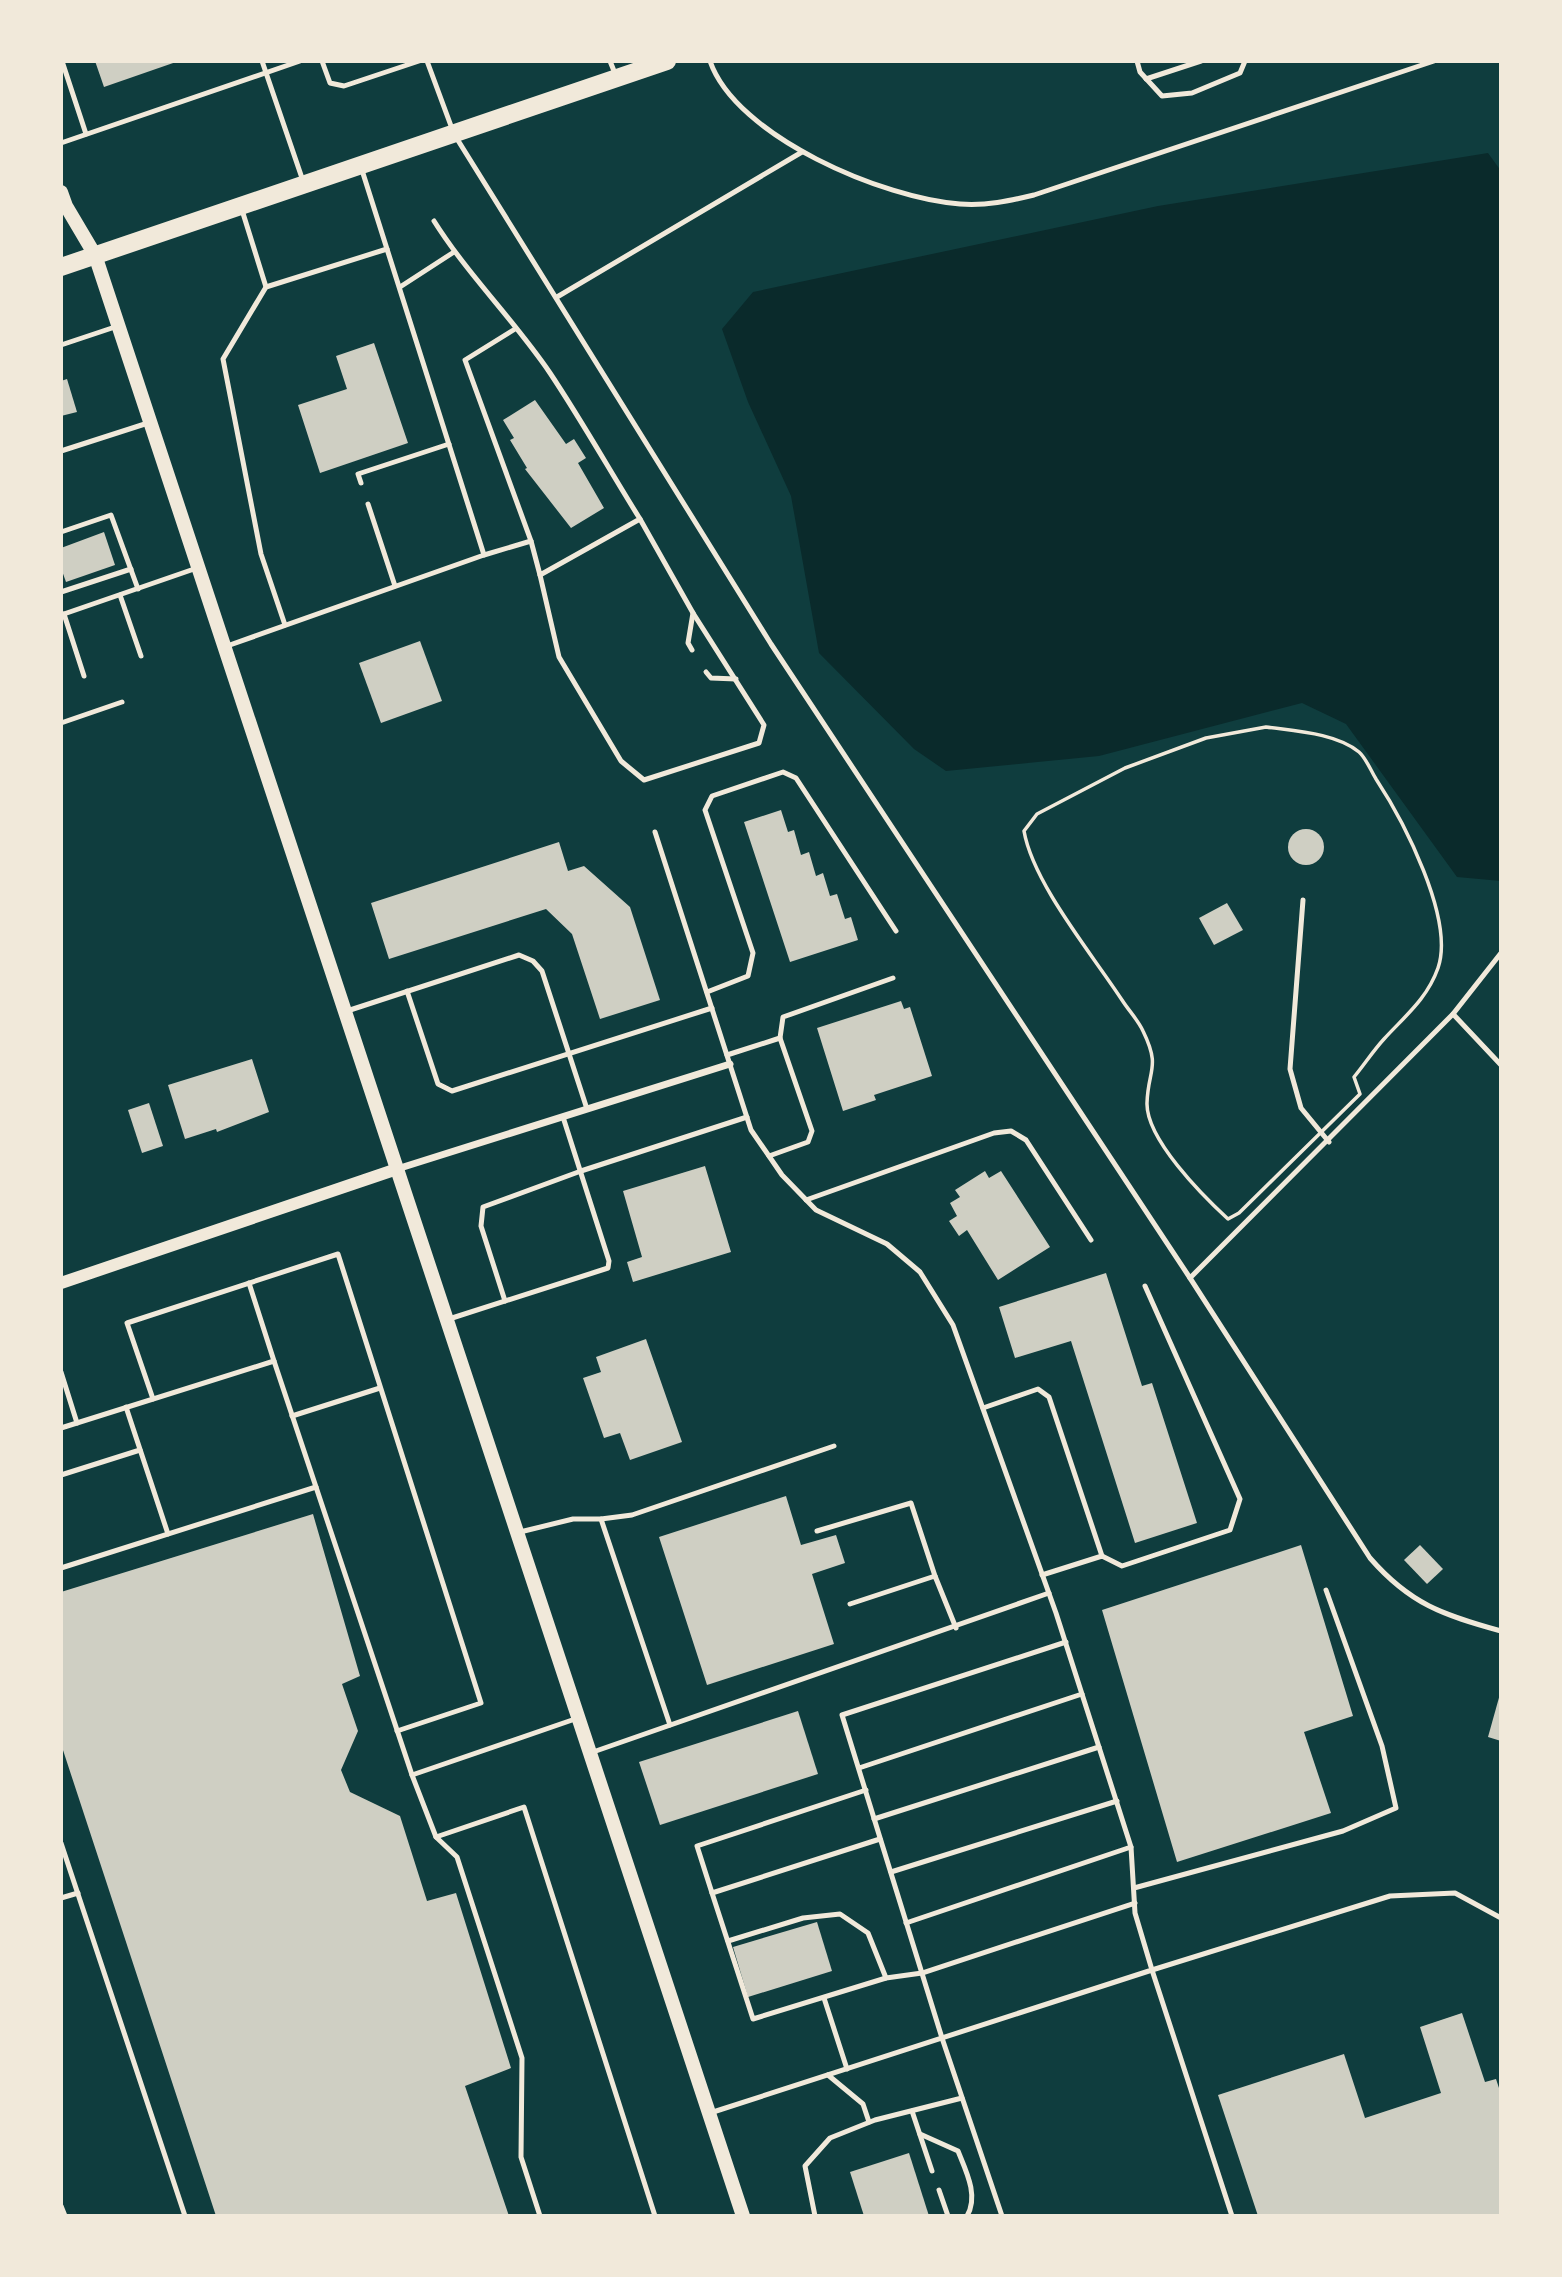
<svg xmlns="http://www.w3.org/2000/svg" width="1562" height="2277" font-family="'Titillium Web',sans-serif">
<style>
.water{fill:#0a2a2b}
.building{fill:#cfcfc3}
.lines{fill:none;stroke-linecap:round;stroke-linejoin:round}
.path{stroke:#f1e9da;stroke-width:3.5}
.service{stroke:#f1e9da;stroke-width:5}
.minor{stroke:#f1e9da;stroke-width:7}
.tertiary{stroke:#f1e9da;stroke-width:12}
.secondary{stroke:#f1e9da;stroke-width:14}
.primary{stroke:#f1e9da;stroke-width:18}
</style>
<rect width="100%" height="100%" fill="#0f3d3e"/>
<path class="water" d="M1488 153 1501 171V881L1457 877 1346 724 1302 703 1099 756 946 771 914 749 819 653 791 496 748 402 722 329 753 292 1158 206Z"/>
<g class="building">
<path d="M95 61H176V62L104 87Z"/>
<path d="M374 343 408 443 320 473 298 405 347 389 336 356Z"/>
<path d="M67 379 77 412 61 416V381Z"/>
<path d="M535 400 566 444 574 439 586 458 578 463 604 508 571 528 525 469 527 468 510 440 514 438 503 420Z"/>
<path d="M104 532 115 565 66 582 61 568V548Z"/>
<path d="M420 641 442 701 381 723 359 663Z"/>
<path d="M781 810 788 832 794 830 801 855 809 852 816 876 823 873 830 896 837 894 845 919 851 917 858 940 790 962 744 822Z"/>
<circle cx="1306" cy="847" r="18"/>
<path d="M559 842 568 871 584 866 630 907 660 1000 600 1019 572 934 546 909 389 959 371 903Z"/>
<path d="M1227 903 1243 930 1214 945 1199 918Z"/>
<path d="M901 1001 904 1009 910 1007 932 1076 874 1095 876 1100 843 1111 817 1028Z"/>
<path d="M252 1059 269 1112 217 1132 216 1129 185 1139 168 1085Z"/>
<path d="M149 1103 163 1146 142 1153 128 1110Z"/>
<path d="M705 1166 731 1252 633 1282 627 1262 642 1257 623 1191Z"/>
<path d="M985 1171 989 1178 1001 1171 1050 1247 998 1280 967 1230 959 1236 949 1221 957 1216 950 1203 960 1197 955 1190Z"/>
<path d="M1106 1273 1142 1386 1152 1383 1197 1523 1135 1543 1071 1341 1015 1358 999 1307Z"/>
<path d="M646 1339 682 1442 630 1460 620 1433 604 1438 583 1378 601 1372 596 1357Z"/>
<path d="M786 1496 801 1545 836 1535 845 1563 812 1574 834 1644 707 1685 659 1537Z"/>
<path d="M313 1514 360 1676 342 1684 358 1731 341 1770 350 1792 400 1816 427 1901 456 1893 511 2068 465 2086 509 2216H216L61 1744V1592Z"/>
<path d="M1301 1545 1353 1716 1304 1732 1331 1813 1177 1862 1102 1610Z"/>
<path d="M1420 1545 1443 1569 1427 1584 1404 1560Z"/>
<path d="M1500 1694H1501V1741L1488 1737Z"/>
<path d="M798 1711 818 1774 660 1825 639 1762Z"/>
<path d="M817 1922 832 1971 748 1997 733 1947Z"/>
<path d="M1462 2013 1485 2082 1496 2079 1501 2094V2216H1258L1218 2095 1344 2054 1365 2118 1441 2093 1420 2027Z"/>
<path d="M909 2153 929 2216H864L850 2172Z"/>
</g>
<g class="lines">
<path class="path" d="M1266 727C1294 731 1336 733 1359 752 1366 758 1371 771 1376 779 1403 820 1455 919 1438 968 1427 999 1405 1016 1384 1039 1373 1051 1364 1065 1354 1077L1360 1094 1239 1213 1228 1219C1203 1196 1146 1139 1147 1103 1148 1069 1161 1068 1143 1031 1138 1020 1129 1011 1122 1000 1092 954 1033 883 1024 831L1037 814 1125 768 1206 738Z"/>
<g class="service">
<path d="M62 61 86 134"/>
<path d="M262 61 303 181"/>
<path d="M322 61 330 83 344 86 419 61"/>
<path d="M427 61 454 134 771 644 1190 1278 1370 1558C1410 1604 1443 1615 1501 1631"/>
<path d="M610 61 616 76"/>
<path d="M710 61C736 137 885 199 960 204 986 206 1009 201 1034 195L1434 61"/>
<path d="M1137 61 1140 72 1162 96 1192 93 1240 73 1245 61"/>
<path d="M1146 79 1201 61"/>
<path d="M61 143 300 61"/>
<path d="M242 210 266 287"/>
<path d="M434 221C468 275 514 320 550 373 582 421 610 471 640 519L540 575 531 541 465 360 515 329"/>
<path d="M400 287 454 252"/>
<path d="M557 297 802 152"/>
<path d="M61 345 118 326"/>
<path d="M61 451 148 423"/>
<path d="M361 483 358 474 449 444"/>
<path d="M368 504 395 586"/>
<path d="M61 532 111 515 138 589"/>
<path d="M484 555 531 541"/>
<path d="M540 575 559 657 621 761 644 780 759 743 764 725 693 613 640 519"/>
<path d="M61 592 131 569"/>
<path d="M120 595 141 656"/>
<path d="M64 614 84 676"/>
<path d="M61 615 197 568"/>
<path d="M285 625 261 554 223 359 266 287 387 249"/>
<path d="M227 646 484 555 361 167"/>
<path d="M692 650 688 643 693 613"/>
<path d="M706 672 711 678 736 679"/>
<path d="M61 723 122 702"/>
<path d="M655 832 751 1130 782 1175 816 1210 887 1244 920 1272 953 1325 1056 1613 1131 1847 1135 1913 1152 1970 710 2113"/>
<path d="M1303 900 1290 1069 1301 1108 1329 1142"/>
<path d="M407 991 438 1084 452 1091 712 1008"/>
<path d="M707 992 748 976 753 953 705 810 712 796 783 772 796 778 896 931"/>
<path d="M347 1011 519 955 533 961 542 971 587 1109"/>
<path d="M1453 1014 1501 1065"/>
<path d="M727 1055 780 1038 783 1017 893 978"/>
<path d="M769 1156 808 1142 812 1131 780 1038"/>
<path d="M806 1200 994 1133 1011 1131 1026 1140 1091 1240"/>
<path d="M1190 1278 1453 1014 1501 953"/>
<path d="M249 1283 274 1361"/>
<path d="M505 1301 481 1226 483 1207 581 1171 747 1117"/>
<path d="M449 1319 608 1268 609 1261 563 1117"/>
<path d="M61 1372 77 1423"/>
<path d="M153 1399 127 1323 338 1254 481 1703 397 1731"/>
<path d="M126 1407 168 1534"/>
<path d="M983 1408 1038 1389 1049 1397 1102 1556"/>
<path d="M292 1416 380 1388"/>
<path d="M61 1428 274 1361 412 1775 436 1837 457 1857 522 2058 521 2157 540 2216"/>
<path d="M61 1475 140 1450"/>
<path d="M601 1519 670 1725"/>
<path d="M817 1531 911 1503 935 1576"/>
<path d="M520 1532 573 1519H601L632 1515 834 1446"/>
<path d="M61 1568 316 1487"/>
<path d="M1042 1575 1102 1556 1122 1566 1230 1530 1240 1499 1145 1286"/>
<path d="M850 1604 935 1576 956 1628"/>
<path d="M593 1752 1049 1593"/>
<path d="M859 1768 1082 1694"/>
<path d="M412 1775 578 1718"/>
<path d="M866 1790 697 1846 712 1893 880 1839"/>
<path d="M874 1819 1099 1747"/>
<path d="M436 1837 524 1807 655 2216"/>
<path d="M61 1843 185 2216"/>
<path d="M891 1872 1117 1801"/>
<path d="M1134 1888 1343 1831 1396 1808 1382 1746 1326 1590"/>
<path d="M712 1893 753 2019 886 1978 922 1973 1135 1903"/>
<path d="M61 1898 78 1893"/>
<path d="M906 1923 1131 1847"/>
<path d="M728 1941 803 1918 840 1914 868 1933 886 1978"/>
<path d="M824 1998 847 2069"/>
<path d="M828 2075 863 2104 869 2122"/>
<path d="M912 2111 932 2171"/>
<path d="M920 2134 958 2151C966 2171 979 2196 967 2216"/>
<path d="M939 2190 948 2216"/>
<path d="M61 2206 65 2216"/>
<path d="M815 2216 805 2166 830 2138 875 2120 962 2098"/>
<path d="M1002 2216 942 2038 842 1715 1066 1642"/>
<path d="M1232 2216 1152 1970 1390 1896 1455 1893 1501 1918"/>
</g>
<path class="minor" d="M397 1169 730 1064"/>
<path class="tertiary" d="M61 1283 397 1169"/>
<path class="secondary" d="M61 192 66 206 95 255 743 2216"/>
<path class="primary" d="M61 267 667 61"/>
</g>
<rect width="1562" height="2277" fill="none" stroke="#f1e9da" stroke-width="126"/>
</svg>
